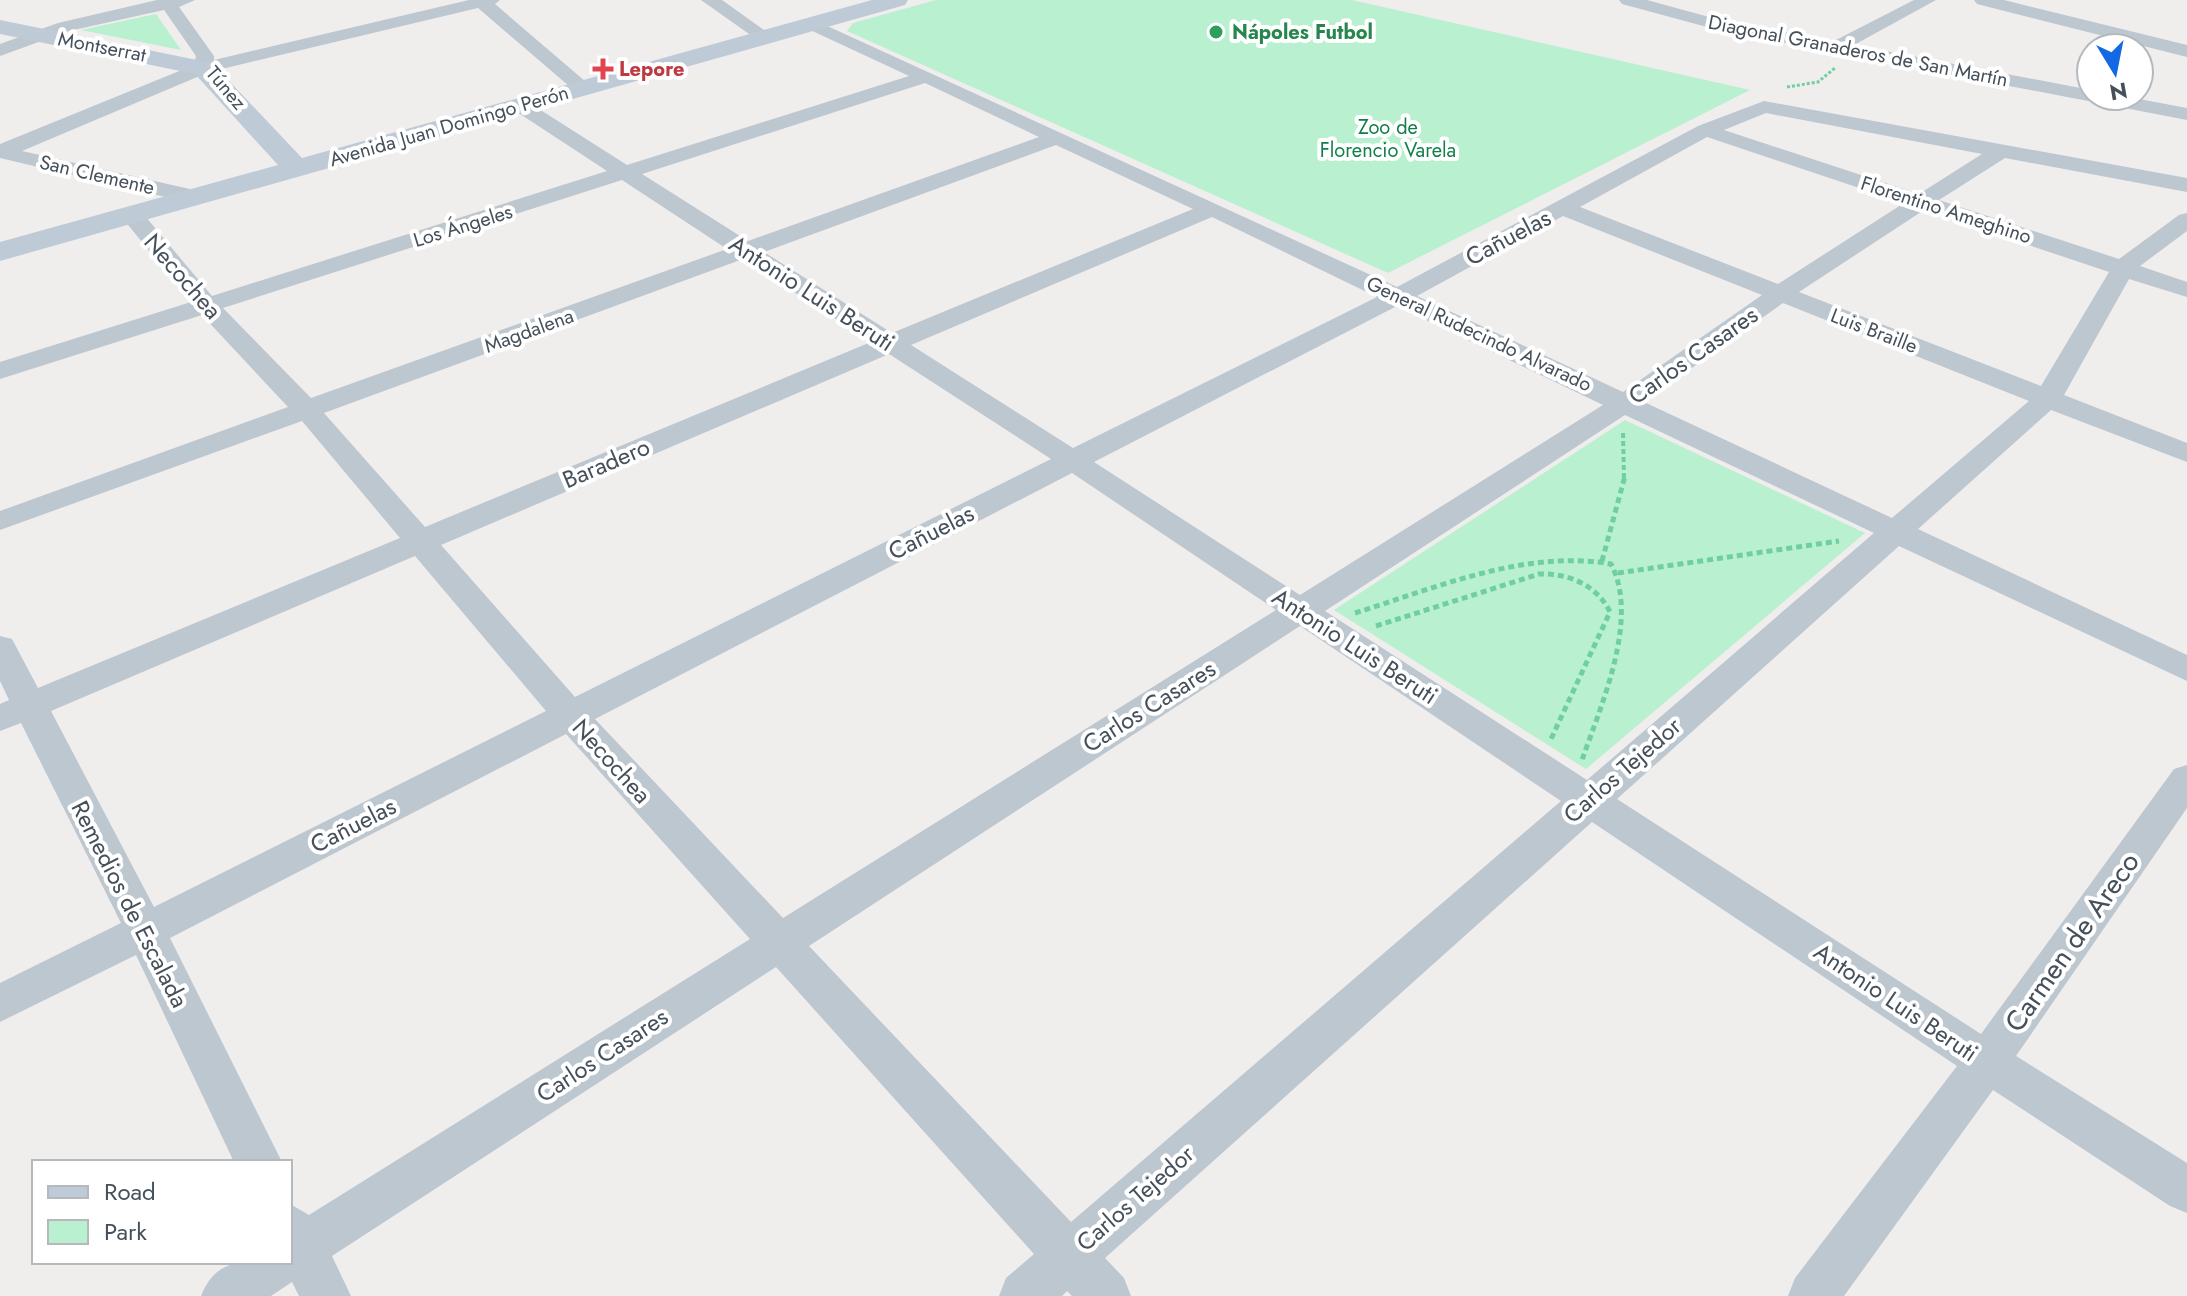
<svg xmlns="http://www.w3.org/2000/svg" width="2187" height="1296" font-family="Jost,sans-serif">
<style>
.green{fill:#b9f0d0}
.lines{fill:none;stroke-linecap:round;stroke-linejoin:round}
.path-far2{stroke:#70cfa2;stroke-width:3;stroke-dasharray:3 2;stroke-linecap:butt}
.path-far1{stroke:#70cfa2;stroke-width:4;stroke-dasharray:5 3;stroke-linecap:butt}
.path{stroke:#70cfa2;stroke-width:5;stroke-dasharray:6 4;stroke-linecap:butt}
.street{fill:#bdc7d0;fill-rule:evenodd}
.secondary{fill:#bfcad7;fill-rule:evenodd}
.leisure-dot{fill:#2e9e5b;stroke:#fff;stroke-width:3}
.health-dot{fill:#e0444e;stroke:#fff;stroke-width:3}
.labels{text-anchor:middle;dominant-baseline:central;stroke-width:8;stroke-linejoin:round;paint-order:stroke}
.far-leisure-label{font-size:20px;font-weight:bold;fill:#27864d;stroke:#fff;text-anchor:start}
.far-street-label{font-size:20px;fill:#45505b;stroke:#fff}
.far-health-label{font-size:20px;font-weight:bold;fill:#be3a42;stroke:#fff;text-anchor:start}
.far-park-label{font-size:20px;fill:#137e4c;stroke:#fff}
.street-label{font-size:24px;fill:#45505b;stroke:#fff}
.near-street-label{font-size:28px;fill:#45505b;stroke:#fff}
</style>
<rect width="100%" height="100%" fill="#f0eded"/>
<g class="green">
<path d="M936 0H1352L1750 90 1388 273 847 31 853 23Z"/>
<path d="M156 14 181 50 81 30Z"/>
<path d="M1625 420 1865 533 1586 769 1334 610Z"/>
</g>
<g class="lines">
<path class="path-far2" d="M1787 87 1818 82 1835 68"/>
<path class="path-far1" d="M1623 433 1624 478"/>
<g class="path">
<path d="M1602 561 1625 476"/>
<path d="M1618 573 1839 541"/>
<path d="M1355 613C1435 588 1526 549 1611 564 1640 619 1601 705 1582 760"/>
<path d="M1376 626 1539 574C1568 573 1597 585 1610 612L1551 739"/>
</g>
<g class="street">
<path d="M157 0H195L179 7 214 56V60L469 0H500L495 4 593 88 583 94 576 92 478 8 209 72 22 151 203 192 206 197 203 202 195 204 0 158V144L194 65 196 56 164 10 69 31 0 56V44L58 23Z"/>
<path d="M701 0H722L774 37 771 41H759Z"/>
<path d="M1619 0H1647L1720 20 1834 41 1914 0H1936L1854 45 2091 90V96H2123L2187 108V120L1718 30 1622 4Z"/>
<path d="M1974 0H2004L2187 45V57L1977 4Z"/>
<path d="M812 19 1397 287 1698 126 1764 101 2187 178V192L2005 158 1939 200 2119 259 2179 215 2187 213V231L2140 266 2187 282V297L2129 279 2064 395 2187 443V462L2051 410 1918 529 2187 655V681L1899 546 1617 799 1981 1034 2174 769 2187 765V808L2016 1056 2187 1163V1213L2170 1206 1993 1090 1844 1296H1788L1795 1278 1957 1066 1592 822 1105 1258 1124 1278 1131 1296H1072L1067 1291 1062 1296H999L1006 1278 1034 1254 776 967 332 1256 351 1296H299L292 1282 271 1296H201C218 1253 251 1262 290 1262V1204L309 1215 750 939 566 734 170 938 282 1162H234L136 955 0 1022V983L121 923 21 723 0 731V704L9 700 0 681V636L12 639 38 688 400 538 302 421 0 530V511L288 407 202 315 0 379V362L191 302 124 220 121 215 124 210H140L212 296 607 171 514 110 511 106 514 102H528L627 165 909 76 806 28 803 24 806 20ZM925 83 1039 137 748 241 642 174ZM1766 113 1982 154 1919 194 1724 130ZM1707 137 1904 203 1778 284 1580 207ZM1056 145 1193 209 892 333 764 252ZM622 180 727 249 311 398 223 308ZM1924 210 2109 272 2041 386 1799 292ZM1563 216 1762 295 1623 392 1417 296ZM1212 217 1377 297 1073 448 911 345ZM743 259 871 342 425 527 324 413ZM1783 303 2029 401 1892 518 1644 402ZM1397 306 1603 405 1300 595 1094 462ZM889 354 1051 459 575 697 441 545ZM1625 415 1874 533 1587 780 1325 611ZM1072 473 1276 610 783 918 595 719ZM415 556 546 711 154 907 51 711ZM1300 626 1561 801 1071 1222 809 946Z"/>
</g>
<path class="secondary" d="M872 0H908L905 5 0 261V242L278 165 195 74 0 34V20L212 63 302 158Z"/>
</g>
<circle class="leisure-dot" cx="1216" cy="32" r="8"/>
<path class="health-dot" d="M599 57h8v8h8v8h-8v8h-8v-8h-8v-8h8z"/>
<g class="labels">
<g class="far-leisure-label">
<text x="1232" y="32">Nápoles Futbol</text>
</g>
<g class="far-street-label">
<text transform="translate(102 47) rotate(11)">Montserrat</text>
<text transform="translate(1858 51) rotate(11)">Diagonal Granaderos de San Martín</text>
<text transform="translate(226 88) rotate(50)">Túnez</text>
<text transform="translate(449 126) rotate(-16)">Avenida Juan Domingo Perón</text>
<text transform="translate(97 175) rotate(13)">San Clemente</text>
<text transform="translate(1946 210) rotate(18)">Florentino Ameghino</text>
<text transform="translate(463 226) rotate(-17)">Los Ángeles</text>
<text transform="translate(529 331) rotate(-20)">Magdalena</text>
<text transform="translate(1874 331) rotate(21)">Luis Braille</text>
<text transform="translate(1479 334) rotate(25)">General Rudecindo Alvarado</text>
</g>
<g class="far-health-label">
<text x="619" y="69">Lepore</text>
</g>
<g class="far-park-label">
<text x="1388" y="127">Zoo de<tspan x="1388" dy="23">Florencio Varela</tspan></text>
</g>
<g class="street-label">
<text transform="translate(1508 237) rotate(-28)">Cañuelas</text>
<text transform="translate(183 276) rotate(49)">Necochea</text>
<text transform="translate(812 293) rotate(33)">Antonio Luis Beruti</text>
<text transform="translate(1693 355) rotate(-35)">Carlos Casares</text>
<text transform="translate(606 463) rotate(-23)">Baradero</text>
<text transform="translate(931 532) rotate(-27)">Cañuelas</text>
<text transform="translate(1355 646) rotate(33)">Antonio Luis Beruti</text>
<text transform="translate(1149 706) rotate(-32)">Carlos Casares</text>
<text transform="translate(612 761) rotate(48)">Necochea</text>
<text transform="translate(1622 770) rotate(-41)">Carlos Tejedor</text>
<text transform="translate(353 825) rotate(-27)">Cañuelas</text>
<text transform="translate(130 904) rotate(63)">Remedios de Escalada</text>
<text transform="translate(1896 1002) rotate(34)">Antonio Luis Beruti</text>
<text transform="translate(602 1055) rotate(-33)">Carlos Casares</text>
<text transform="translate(1135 1198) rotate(-41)">Carlos Tejedor</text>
</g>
<g class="near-street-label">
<text transform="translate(2072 942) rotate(-55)">Carmen de Areco</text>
</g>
</g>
<rect x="32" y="1160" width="260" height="104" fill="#ffffff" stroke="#b5b9bd" stroke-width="2"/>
<rect x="48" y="1186" width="40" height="12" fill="#bfcad7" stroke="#b5b9bd" stroke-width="2"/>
<text x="104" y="1200" font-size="24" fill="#45505b">Road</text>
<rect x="48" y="1220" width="40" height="24" fill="#b9f0d0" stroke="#b5b9bd" stroke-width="2"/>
<text x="104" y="1240" font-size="24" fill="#45505b">Park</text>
<g transform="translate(2115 72) rotate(170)"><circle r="38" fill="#ffffff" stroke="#b5b9bd" stroke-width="2"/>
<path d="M0-6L14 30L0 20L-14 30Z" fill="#1369e4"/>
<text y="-12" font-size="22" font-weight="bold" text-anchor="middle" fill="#45505b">N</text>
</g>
</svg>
